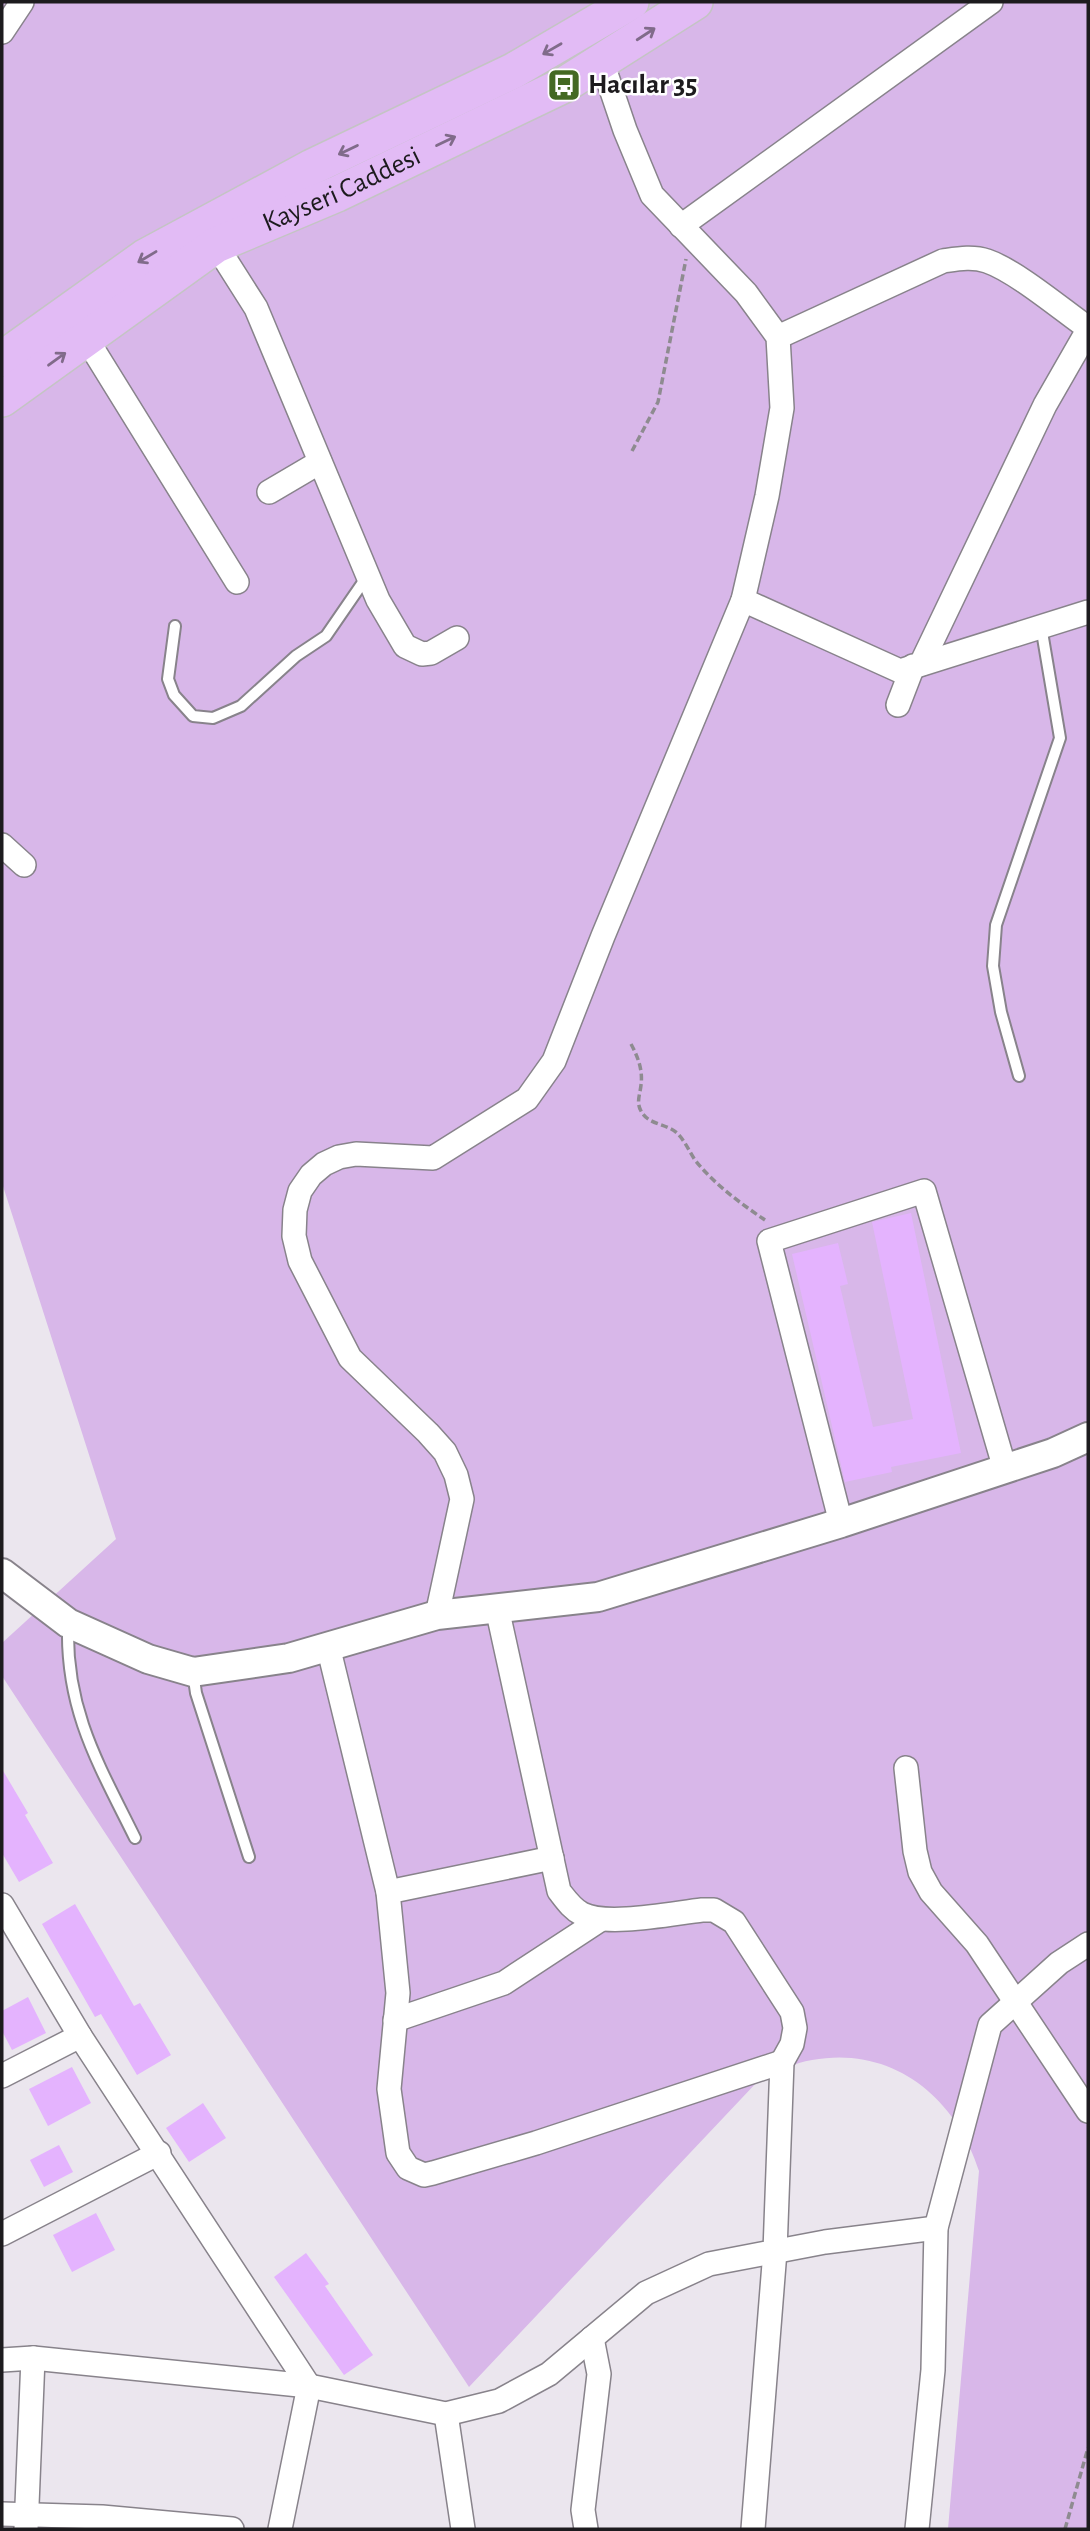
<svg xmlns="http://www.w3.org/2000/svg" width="1090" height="2531" font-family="'Alegreya Sans',sans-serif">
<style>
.green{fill:#d8b7e9}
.building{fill:#e4b3fe}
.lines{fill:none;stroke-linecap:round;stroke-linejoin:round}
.service-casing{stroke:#88838b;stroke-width:14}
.minor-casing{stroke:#88838b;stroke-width:26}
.tertiary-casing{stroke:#88838b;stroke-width:32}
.primary-casing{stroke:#c4c4c4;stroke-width:38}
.path{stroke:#8e8b90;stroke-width:3.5;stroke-dasharray:7 3.5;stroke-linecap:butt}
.service{stroke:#fff;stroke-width:10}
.minor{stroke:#fff;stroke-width:23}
.tertiary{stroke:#fff;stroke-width:28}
.primary{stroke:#e2bbf5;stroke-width:35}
.oneway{stroke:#806b8a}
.labels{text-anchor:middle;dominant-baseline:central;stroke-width:5;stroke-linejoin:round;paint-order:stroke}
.poi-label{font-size:28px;font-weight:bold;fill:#1d1b1e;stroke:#fff;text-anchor:start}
.street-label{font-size:28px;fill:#1d1b1e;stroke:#fff}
</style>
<rect width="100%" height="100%" fill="#ebe6ee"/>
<path class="green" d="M2 2H1088V2529H948L979 2171C956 2097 892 2045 812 2060 793 2063 775 2073 758 2081L469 2387 2 1676V1643L116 1539 2 1183Z"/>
<g class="building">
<path d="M911 1213 961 1453 891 1467 892 1472 845 1482 792 1254 838 1243 848 1284 840 1286 873 1427 913 1419 872 1222Z"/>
<path d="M2 1769 28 1813 25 1815 53 1863 19 1882 2 1853Z"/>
<path d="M75 1904 134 2006 140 2003 171 2055 137 2075 101 2014 95 2017 42 1924Z"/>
<path d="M28 1997 46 2033 12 2050 2 2031V2011Z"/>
<path d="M72 2067 91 2103 48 2126 29 2089Z"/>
<path d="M203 2103 226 2138 189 2162 166 2128Z"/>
<path d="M59 2145 73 2172 44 2187 30 2160Z"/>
<path d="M96 2213 115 2250 72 2272 53 2235Z"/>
<path d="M306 2253 329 2284 325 2286 373 2355 344 2375 274 2277Z"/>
</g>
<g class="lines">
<defs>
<g id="service">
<path d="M175 626 168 679 174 695 193 716 213 718 241 706 296 656 326 636 368 575"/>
<path d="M1019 1076 1001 1012 993 966 996 925 1060 738 1041 626"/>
<path d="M68 1627C66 1711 99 1765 135 1838"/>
<path d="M193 1672 196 1693 249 1857"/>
</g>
<g id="minor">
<path d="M2 32 22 2"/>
<path d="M681 226 991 2"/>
<path d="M216 245 256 308 378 600 405 646 422 654 431 653 457 638"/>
<path d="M778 337 943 261C957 259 972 256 987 261 1016 271 1061 309 1088 328"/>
<path d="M86 338 237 582"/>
<path d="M269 492 320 462"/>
<path d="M743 600 900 671 1088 612"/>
<path d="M921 664 1045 405 1088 330"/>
<path d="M898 705 913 666"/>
<path d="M2 845 24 865"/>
<path d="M841 1523 769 1241 924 1191 1005 1469"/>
<path d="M497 1608 559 1891C566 1900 572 1909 582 1914 607 1927 674 1913 702 1910H714L734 1922 792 2012 795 2028 792 2044 782 2062 775 2251 753 2529"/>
<path d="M437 1615 462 1499 456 1475 445 1452 428 1433 350 1358 300 1261 294 1236 295 1210 300 1191 311 1175 324 1164 339 1157 356 1154 433 1158 527 1099 554 1061 603 936 743 600 767 496 782 408 778 337 746 293 652 195 625 130 602 62"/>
<path d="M328 1646 388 1892 398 1993 389 2089 398 2153 408 2168 424 2175 433 2173 536 2143 782 2062"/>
<path d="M906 1768 915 1851 920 1872 931 1892 977 1944 1088 2111"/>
<path d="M388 1892 552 1858"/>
<path d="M2 1905 80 2036 309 2386 280 2529"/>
<path d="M395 2020 504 1983 600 1920"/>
<path d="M2 2076 80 2036"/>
<path d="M2 2234 159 2153"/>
<path d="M2 2360 33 2358 309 2386 446 2414 499 2401 549 2374 646 2293 709 2264 825 2242 936 2228"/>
<path d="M446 2414 463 2529"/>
<path d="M2 2514 102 2517 232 2529"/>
<path d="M26 2529 33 2358"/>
<path d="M586 2529 583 2510 599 2374 592 2338"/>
<path d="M917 2529 933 2370 936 2228 990 2025 1059 1963 1088 1944"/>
</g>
<path id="tertiary" d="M2 1573 68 1623 148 1659 193 1672 289 1658 437 1615 598 1597 841 1523 1053 1453 1088 1437"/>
<g id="primary">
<path d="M2 359 145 257 312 167 513 71 631 2"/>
<path id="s1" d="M2 399 216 245 337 194 564 85 695 2"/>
</g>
</defs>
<use href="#service" class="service-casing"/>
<use href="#minor" class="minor-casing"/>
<use href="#tertiary" class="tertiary-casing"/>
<use href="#primary" class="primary-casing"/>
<g class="path">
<path d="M632 451 658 402 686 259"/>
<path d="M631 1044C638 1057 643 1070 641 1085 640 1095 636 1102 641 1111 648 1125 666 1123 677 1133 685 1141 689 1151 695 1160 714 1184 740 1203 765 1220"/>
<path d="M1065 2529 1088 2448"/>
</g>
<use href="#service" class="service"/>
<use href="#minor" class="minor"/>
<use href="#tertiary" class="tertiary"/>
<use href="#primary" class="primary"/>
</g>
<defs><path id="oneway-shaft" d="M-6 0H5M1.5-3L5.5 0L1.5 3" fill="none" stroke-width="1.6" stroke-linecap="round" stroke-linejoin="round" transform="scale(1.75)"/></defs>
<g class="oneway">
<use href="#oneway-shaft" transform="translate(646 34) rotate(-33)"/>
<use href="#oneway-shaft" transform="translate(552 49) rotate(150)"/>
<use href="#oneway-shaft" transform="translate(446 141) rotate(-26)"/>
<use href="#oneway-shaft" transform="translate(348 150) rotate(154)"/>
<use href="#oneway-shaft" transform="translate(147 257) rotate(149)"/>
<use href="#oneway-shaft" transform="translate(57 359) rotate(-36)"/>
</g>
<defs>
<symbol id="bus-square" viewBox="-11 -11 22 22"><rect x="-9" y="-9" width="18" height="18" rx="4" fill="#436923" stroke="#fff"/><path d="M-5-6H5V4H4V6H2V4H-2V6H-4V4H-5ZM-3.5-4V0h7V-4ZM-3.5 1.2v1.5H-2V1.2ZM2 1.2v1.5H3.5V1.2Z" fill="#fff"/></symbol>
</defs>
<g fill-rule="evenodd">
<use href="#bus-square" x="545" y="66" width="38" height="38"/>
</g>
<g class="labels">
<g class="poi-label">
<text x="588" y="85">Hacılar 35</text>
</g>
<g class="street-label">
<text stroke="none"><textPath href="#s1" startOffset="401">Kayseri Caddesi</textPath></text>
</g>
</g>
<rect width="1090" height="2531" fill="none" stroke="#1d1b1e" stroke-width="7"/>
</svg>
